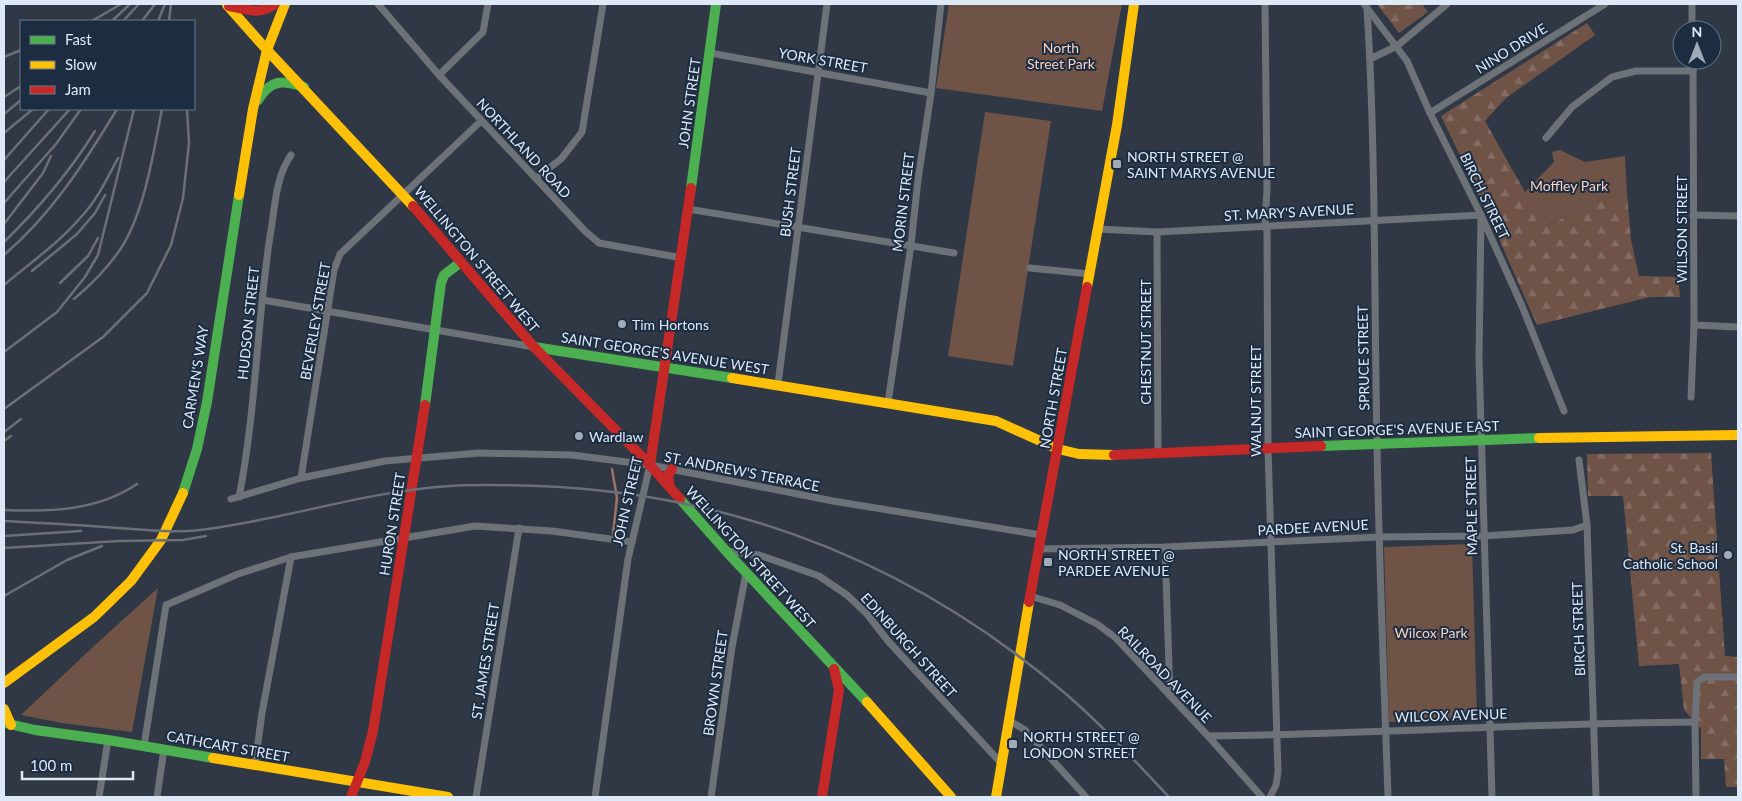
<svg xmlns="http://www.w3.org/2000/svg" width="1742" height="801" font-family="Lato,sans-serif">
<style>
.green{fill:#705347}
.forest{fill:url(#forest-firs)}
.lines{fill:none;stroke-linecap:round;stroke-linejoin:round}
.stream{stroke:#997464;stroke-width:2.5}
.street{stroke:#6d7278;stroke-width:7}
.fast{stroke:#4caf50;stroke-width:10}
.slow{stroke:#ffc107;stroke-width:10}
.jam{stroke:#c62828;stroke-width:10}
.rail{stroke:#6a7078;stroke-width:2.5}
.poi-dot{fill:#a1abb8;stroke:#1c2d42;stroke-width:2}
.labels{text-anchor:middle;dominant-baseline:central;stroke-width:4;stroke-linejoin:round;paint-order:stroke}
.park-label{font-size:14px;fill:#fbd2bf;stroke:#1c2d42}
.street-label{font-size:14px;fill:#dee9f7;stroke:#1c2d42}
.poi-label{font-size:14px;fill:#dee9f7;stroke:#1c2d42;text-anchor:start}
</style>
<defs>
<pattern id="forest-firs" width="22" height="20" patternUnits="userSpaceOnUse" patternTransform="scale(1.25)"><rect width="22" height="20" fill="#705347"/><path d="M5 1l3.5 6h-7zM16 11l3.5 6h-7z" fill="#846c62"/></pattern>
</defs>
<rect width="100%" height="100%" fill="#2f3844"/>
<g class="green">
<path d="M949 4H1122L1102 111 936 88Z"/>
<path d="M985 112 1051 121 1013 366 948 356Z"/>
<path d="M1560 150 1585 162 1625 156 1627 193 1590 203 1552 224 1525 192 1554 162 1552 152Z"/>
<path d="M1472 544 1477 718 1389 722 1384 547Z"/>
<path d="M158 588 132 732 62 723 21 715 95 645Z"/>
</g>
<g class="forest">
<path d="M1377 4H1422L1428 12 1399 33Z"/>
<path d="M1587 23 1595 35 1506 98 1485 121 1525 192 1552 224 1590 203 1627 193 1631 240 1639 276 1678 277 1680 297H1650L1537 325 1488 214 1441 116Z"/>
<path d="M1711 453 1725 656 1738 657V787H1726L1724 759H1701V729L1684 710 1679 664 1639 666 1623 496H1588L1587 454Z"/>
</g>
<g class="lines">
<path class="stream" d="M612 469 617 498 613 534"/>
<g class="street">
<path d="M378 4 439 75 585 231 599 243 682 258"/>
<path d="M1265 4 1267 190 1265 225 1267 231 1268 448 1278 772 1276 785 1270 797"/>
<path d="M1364 4 1407 61 1430 113 1481 215 1522 306 1564 411"/>
<path d="M1692 4V30"/>
<path d="M1367 8C1376 153 1374 299 1377 444 1379 562 1384 680 1388 797"/>
<path d="M710 53 931 93"/>
<path d="M1370 59 1397 46 1447 4"/>
<path d="M439 75 483 32 488 4"/>
<path d="M1430 113 1605 4"/>
<path d="M1546 138 1572 107 1612 77 1636 71H1693"/>
<path d="M536 178 561 159 582 132 603 4"/>
<path d="M688 209 954 253"/>
<path d="M1693 215 1738 216"/>
<path d="M1098 229 1157 232 1481 215 1479 359 1492 797"/>
<path d="M1157 232 1158 452"/>
<path d="M1030 268 1090 274"/>
<path d="M263 300 534 347"/>
<path d="M1694 325 1738 327"/>
<path d="M778 384 827 4"/>
<path d="M1691 397 1694 325 1693 60"/>
<path d="M888 403 911 245 918 180 931 93 941 4"/>
<path d="M1579 460 1587 525 1596 797"/>
<path d="M301 478 334 270 340 254 481 121"/>
<path d="M239 497C256 411 257 322 270 236 275 209 275 178 291 155"/>
<path d="M231 499 301 478 385 461 479 453 572 455 650 465 833 501 1041 535"/>
<path d="M1165 547 1170 696"/>
<path d="M1039 549 1165 547 1379 537 1483 536 1573 530 1587 525"/>
<path d="M726 551 759 555 819 576 847 595 867 614 888 641 1001 763"/>
<path d="M1030 596 1060 605 1097 624 1116 638 1208 736 1262 797"/>
<path d="M1010 721 1025 730 1086 797"/>
<path d="M1208 736C1370 734 1532 723 1695 722"/>
<path d="M144 746 166 605 238 574 291 557 475 526 552 531 632 542"/>
<path d="M255 764 262 713 291 557"/>
<path d="M99 797 108 740"/>
<path d="M157 797 164 749"/>
<path d="M476 797 519 528"/>
<path d="M595 797 628 559 650 465"/>
<path d="M711 797 732 647 746 573"/>
<path d="M1696 797 1695 722 1697 682 1705 677H1738"/>
</g>
<g class="fast">
<path d="M258 100C271 79 282 80 304 87"/>
<path d="M691 188 716 4"/>
<path d="M534 347 732 378"/>
<path d="M425 405 441 283 444 275 461 262"/>
<path d="M1321 446 1539 438"/>
<path d="M183 493 197 449 207 402 239 195"/>
<path d="M680 499 726 551 867 702"/>
<path d="M5 723 35 730 108 740 213 758"/>
</g>
<g class="slow">
<path d="M227 5 267 50 413 206"/>
<path d="M239 195 253 109 267 50 285 4"/>
<path d="M1087 287 1117 125 1134 4"/>
<path d="M732 378 996 421 1058 449 1079 454 1114 455"/>
<path d="M1539 438 1738 435"/>
<path d="M4 683 94 617 131 581 161 540 183 493"/>
<path d="M867 702 951 797"/>
<path d="M4 709 11 725"/>
<path d="M213 758 448 797"/>
<path d="M996 797 1029 602"/>
</g>
<g class="jam">
<path d="M229 6C248 9 257 16 275 4"/>
<path d="M413 206 534 347 650 465 680 499"/>
<path d="M1114 455 1321 446"/>
<path d="M650 465 691 188"/>
<path d="M670 487 668 476 672 469"/>
<path d="M1029 602 1087 287"/>
<path d="M351 797 365 762 373 731 425 405"/>
<path d="M822 797 839 690 834 669"/>
</g>
<g class="rail">
<path d="M92 21 121 4"/>
<path d="M112 21 130 4"/>
<path d="M123 21 139 4"/>
<path d="M142 21 155 4"/>
<path d="M158 21 165 4"/>
<path d="M169 21 171 4"/>
<path d="M4 57 21 50"/>
<path d="M4 97 21 86"/>
<path d="M4 114 21 100"/>
<path d="M4 133 33 109"/>
<path d="M4 160 49 109"/>
<path d="M4 182 70 109"/>
<path d="M4 203 56 144 81 109"/>
<path d="M4 224 43 173 51 156"/>
<path d="M4 242C39 208 69 173 95 131"/>
<path d="M4 255C52 214 85 162 117 109"/>
<path d="M32 271 77 234 95 213 105 195"/>
<path d="M60 283 88 256 98 238"/>
<path d="M4 285C30 263 59 243 81 217 97 200 107 179 118 158"/>
<path d="M74 299C93 283 110 266 123 245 145 209 154 150 162 109"/>
<path d="M4 352 57 312 85 277 98 255 134 109"/>
<path d="M4 409 103 337 147 293 171 245 183 198 189 143 187 109"/>
<path d="M4 432 21 419"/>
<path d="M4 441 11 436"/>
<path d="M4 510C50 512 97 511 137 484"/>
<path d="M4 521C42 523 80 525 118 528 145 530 173 533 200 530 284 520 365 491 450 486 480 484 509 485 539 486 738 494 915 565 1066 694 1103 726 1136 762 1169 797"/>
<path d="M4 536 81 531"/>
<path d="M4 548 119 541 183 540 206 536"/>
<path d="M4 596 67 560 102 546"/>
</g>
</g>
<g class="poi-dot">
<rect x="1112" y="159" width="10" height="10" rx="2.5"/>
<circle cx="622" cy="324" r="5"/>
<circle cx="579" cy="436" r="5"/>
<circle cx="1728" cy="555" r="5"/>
<rect x="1043" y="557" width="10" height="10" rx="2.5"/>
<rect x="1008" y="739" width="10" height="10" rx="2.5"/>
</g>
<g class="labels">
<g class="park-label">
<text x="1061" y="47">North<tspan x="1061" dy="16">Street Park</tspan></text>
<text x="1569" y="185">Moffley Park</text>
<text x="1431" y="632">Wilcox Park</text>
</g>
<g class="street-label">
<text transform="translate(1511 48) rotate(-32)">NINO DRIVE</text>
<text transform="translate(823 60) rotate(10)">YORK STREET</text>
<text transform="translate(689 103) rotate(-82)">JOHN STREET</text>
<text transform="translate(524 148) rotate(47)">NORTHLAND ROAD</text>
<text transform="translate(790 192) rotate(-83)">BUSH STREET</text>
<text transform="translate(1485 196) rotate(64)">BIRCH STREET</text>
<text transform="translate(903 202) rotate(-83)">MORIN STREET</text>
<text transform="translate(1289 212) rotate(-3)">ST. MARY'S AVENUE</text>
<text transform="translate(1681 229) rotate(-90)">WILSON STREET</text>
<text transform="translate(477 259) rotate(50)">WELLINGTON STREET WEST</text>
<text transform="translate(315 321) rotate(-80)">BEVERLEY STREET</text>
<text transform="translate(248 323) rotate(-84)">HUDSON STREET</text>
<text transform="translate(1145 342) rotate(-90)">CHESTNUT STREET</text>
<text transform="translate(665 353) rotate(9)">SAINT GEORGE'S AVENUE WEST</text>
<text transform="translate(1363 358) rotate(-91)">SPRUCE STREET</text>
<text transform="translate(195 377) rotate(-81)">CARMEN'S WAY</text>
<text transform="translate(1053 398) rotate(-80)">NORTH STREET</text>
<text transform="translate(1255 401) rotate(-90)">WALNUT STREET</text>
<text transform="translate(1397 429) rotate(-2)">SAINT GEORGE'S AVENUE EAST</text>
<text transform="translate(742 471) rotate(11)">ST. ANDREW'S TERRACE</text>
<text transform="translate(627 501) rotate(-77)">JOHN STREET</text>
<text transform="translate(1471 506) rotate(-91)">MAPLE STREET</text>
<text transform="translate(392 524) rotate(-81)">HURON STREET</text>
<text transform="translate(1313 527) rotate(-3)">PARDEE AVENUE</text>
<text transform="translate(751 557) rotate(48)">WELLINGTON STREET WEST</text>
<text transform="translate(1578 629) rotate(-92)">BIRCH STREET</text>
<text transform="translate(909 645) rotate(48)">EDINBURGH STREET</text>
<text transform="translate(485 661) rotate(-81)">ST. JAMES STREET</text>
<text transform="translate(1165 674) rotate(46)">RAILROAD AVENUE</text>
<text transform="translate(715 683) rotate(-82)">BROWN STREET</text>
<text transform="translate(1451 715) rotate(-2)">WILCOX AVENUE</text>
<text transform="translate(228 746) rotate(10)">CATHCART STREET</text>
</g>
<g class="poi-label">
<text x="1127" y="156">NORTH STREET @<tspan x="1127" dy="16">SAINT MARYS AVENUE</tspan></text>
<text x="632" y="324">Tim Hortons</text>
<text x="589" y="436">Wardlaw</text>
<text x="1718" y="547" text-anchor="end">St. Basil<tspan x="1718" dy="16">Catholic School</tspan></text>
<text x="1058" y="554">NORTH STREET @<tspan x="1058" dy="16">PARDEE AVENUE</tspan></text>
<text x="1023" y="736">NORTH STREET @<tspan x="1023" dy="16">LONDON STREET</tspan></text>
</g>
</g>
<rect width="1742" height="801" fill="none" stroke="#dee9f7" stroke-width="10"/>
<rect x="20" y="20" width="175" height="90" fill="#1c2d42" stroke="#6a788a"/>
<rect x="30" y="36" width="25" height="8" fill="#4caf50" stroke="#6a788a"/>
<text x="65" y="45" font-size="15" fill="#dee9f7">Fast</text>
<rect x="30" y="61" width="25" height="8" fill="#ffc107" stroke="#6a788a"/>
<text x="65" y="70" font-size="15" fill="#dee9f7">Slow</text>
<rect x="30" y="86" width="25" height="8" fill="#c62828" stroke="#6a788a"/>
<text x="65" y="95" font-size="15" fill="#dee9f7">Jam</text>
<g transform="translate(1697 45)"><circle r="24" fill="#1c2d42" stroke="#6a788a"/>
<path d="M0-4L9 19L0 12L-9 19Z" fill="#a1abb8"/>
<text y="-8" font-size="14" font-weight="bold" text-anchor="middle" fill="#dee9f7">N</text>
</g>
<path d="M22 771v8h111v-8" fill="none" stroke="#dee9f7" stroke-width="2.5"/>
<text x="30" y="771" font-size="15" fill="#dee9f7" stroke="#1c2d42" stroke-width="4" paint-order="stroke">100 m</text>
</svg>
